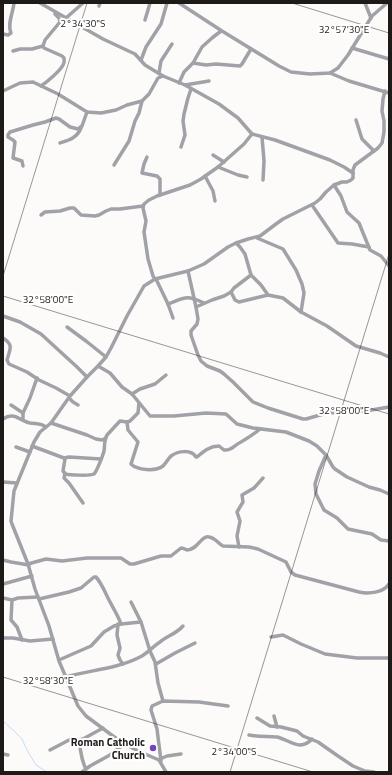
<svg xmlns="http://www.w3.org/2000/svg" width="392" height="775" font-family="'Titillium Web',sans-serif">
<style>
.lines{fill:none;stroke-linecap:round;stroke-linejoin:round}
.stream{stroke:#c6dcf5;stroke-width:1}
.minor{stroke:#a1a2a8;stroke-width:3.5}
.ticks{fill:none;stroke:#1e1a17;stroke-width:1;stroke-opacity:0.45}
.poi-dot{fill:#7444bc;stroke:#fff;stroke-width:1.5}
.labels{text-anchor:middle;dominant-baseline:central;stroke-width:4;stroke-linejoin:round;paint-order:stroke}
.poi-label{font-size:11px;font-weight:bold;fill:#1e1a17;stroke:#fff;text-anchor:end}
.ticks-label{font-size:10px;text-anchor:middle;fill:#1e1a17;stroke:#fff;stroke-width:4;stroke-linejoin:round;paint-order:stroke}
</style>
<rect width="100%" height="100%" fill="#fdfbf9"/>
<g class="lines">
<path class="stream" d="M3 721 13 730 22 739 27 750 36 765 47 772"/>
<g class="minor">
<path d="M40 3 103 39 135 54 145 65 163 76 185 85 219 104 238 118 252 134 275 140 330 160 344 167 353 173"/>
<path d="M179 3 222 31 279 66 291 72 310 74 330 73 338 68 348 55 372 16 387 3"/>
<path d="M365 3 371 18"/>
<path d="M99 6 100 3"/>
<path d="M66 18 83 3"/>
<path d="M145 20 150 3"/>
<path d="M3 34 8 35 11 33C7 24 13 13 14 3"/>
<path d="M352 48 389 59"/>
<path d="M13 51 20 49H32L43 46"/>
<path d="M141 60 146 47 161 24 167 3"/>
<path d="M193 63 206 65 216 64 240 66 242 64 251 49"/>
<path d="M159 73 161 61 172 44"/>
<path d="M330 73 349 81 389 93"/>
<path d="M179 83 184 72 193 63 202 47 212 38 221 31"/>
<path d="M185 85 209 81"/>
<path d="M41 86C47 82 60 71 63 65 65 62 64 61 64 58L62 56 44 48 43 46 45 40 60 22 59 18 55 14"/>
<path d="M3 91 20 83 33 82 58 94 87 112 101 113 116 110 127 105 142 101 149 94 158 78 163 76"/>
<path d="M356 120 362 139 374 151"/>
<path d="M262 137 264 161 263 180"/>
<path d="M60 143C69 140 77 138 81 128"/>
<path d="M181 147 185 135 183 121 184 114 188 98 191 89"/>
<path d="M213 155 224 162"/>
<path d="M147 157 144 164 142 173 157 176 160 179V195"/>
<path d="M114 165 129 141 135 121 139 113 142 101"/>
<path d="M23 166 22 161 13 158 15 142 13 140 8 137V135L10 132 33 125 45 122 56 118 59 119 70 127 78 129 82 126 87 112"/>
<path d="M218 167 238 175 247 177"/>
<path d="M205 176 213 191 215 201"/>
<path d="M334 185 341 196 347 212 359 223 370 250 381 256 389 266"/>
<path d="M312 205 338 243 352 244 369 247"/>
<path d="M41 215 45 212 60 211 70 208H74L81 215 95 216 99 215 106 211 111 209H120L143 206"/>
<path d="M257 238 283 249 296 270 302 284 304 293 301 312"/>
<path d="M236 243 240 247 245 254 251 275 261 285 268 295 283 298 301 312 327 326 356 346 380 353 389 357"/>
<path d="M188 271 196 307 198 319 197 324 191 331V335L198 355 201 361 207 366 220 371 224 374 233 382 253 402 268 408 303 419H306L327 413 366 411 389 407"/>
<path d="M155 279 153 276 148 259 144 232 146 221 143 208 144 204 149 200 157 196 190 185 201 179 218 167 244 144 252 134"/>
<path d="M156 279 168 304 173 318"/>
<path d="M231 292 235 300 239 302 268 295"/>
<path d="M168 304C186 297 186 295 204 303"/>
<path d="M196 307 212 300 224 296 231 292 234 288 251 275"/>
<path d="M3 316 20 322 41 334 77 367 87 377"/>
<path d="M67 327 86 341 106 357"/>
<path d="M3 338C14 345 10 349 7 360L9 364 27 372 39 380 56 388 70 396"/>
<path d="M98 366 110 373 122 387 132 394 150 416H174L206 413 226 414 237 424 253 428 286 432 309 441 317 446 326 455 333 467 335 469 347 477 369 487 380 490 389 494"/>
<path d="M132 394 140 389 155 384 166 375"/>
<path d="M69 398 73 402 78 405"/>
<path d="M11 405 23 413"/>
<path d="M3 419C14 411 20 421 30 423 37 424 41 423 46 427"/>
<path d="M23 419V413L30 398 37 378"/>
<path d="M127 422 128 430 138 442 131 464C137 470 155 472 163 466 166 463 168 459 171 456 178 451 191 449 196 457H197C204 451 210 446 219 446L224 450C232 451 234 445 241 442 248 438 254 434 260 429"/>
<path d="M51 423 87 435 96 439 102 440 106 438"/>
<path d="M32 446 64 458 65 459 63 471 65 474C70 475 90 476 94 474 97 471 103 455 104 451 105 445 104 440 107 435L120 421 127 422 130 421 138 413 139 403"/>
<path d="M16 447 30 452"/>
<path d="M326 455 319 471 315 484 316 494 324 510 337 518 348 529 372 534 381 540 389 541"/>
<path d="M64 458 69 457 101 459"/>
<path d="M65 473 64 478 69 483 83 503"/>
<path d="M3 482 17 483"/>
<path d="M239 547 237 536 240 521 237 512 243 502 242 495 254 488 263 478"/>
<path d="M3 560 11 562 29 565"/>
<path d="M28 564 46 559 62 561 87 558H121L130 564H134L161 556H171L181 548C183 548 185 549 187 550 198 550 201 535 209 537 216 538 218 544 223 546L249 547 258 549 286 562 291 572 295 575 359 592C369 594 383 593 389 584"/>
<path d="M3 584 32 576"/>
<path d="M3 598 12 600"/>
<path d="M39 599 69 592 81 588 94 577H96C102 584 105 592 109 600 113 608 118 615 121 624"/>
<path d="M131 602 141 622 150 651 155 662 158 683 163 701"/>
<path d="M118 624 117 635 120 648 118 655 120 660 123 664"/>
<path d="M271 637 283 635 301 644 325 654 357 658H389"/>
<path d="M3 638H13L30 641 53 639"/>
<path d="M22 640 17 627 11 620 12 600 18 598 38 597"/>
<path d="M59 660 91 646 104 632 114 626 121 624 141 622"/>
<path d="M156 664 175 653 195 643"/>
<path d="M65 677C90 670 117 669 140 657 148 653 152 647 160 642 167 636 176 634 183 626"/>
<path d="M274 716 277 727"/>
<path d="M257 718 270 726 281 727 297 731 303 736 318 742 338 756 353 766 365 771 374 772"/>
<path d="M249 735C259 737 268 736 277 737 290 740 300 752 312 739"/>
<path d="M78 740C82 751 80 758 86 769"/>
<path d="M50 750 71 739 78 740 83 739 103 728"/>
<path d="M3 754 8 755"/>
<path d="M160 759 167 756 181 754"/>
<path d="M161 761 157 729 151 710 152 706 163 701 199 702 228 706"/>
<path d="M82 772 90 766 110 755 124 744"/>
<path d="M166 772 159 760 138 751 121 742 86 716 78 706 59 661 49 626 35 589 28 564 12 524 11 521 14 491 34 442 40 432 51 423 70 396 87 377 98 366 106 357 111 348 127 316 144 286 155 279 188 271 204 264 228 247 236 243 248 239 260 236 276 224 283 219 315 203 320 199 326 192 334 185 342 182H347L351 180 353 178V170L355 165 374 151 378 148 382 143 384 132V121L382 111 383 99 385 91"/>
</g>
</g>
<path class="ticks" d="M292 3 389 33M3 276 87 3M3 296 389 414M3 677 313 772M230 772 389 254"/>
<circle class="poi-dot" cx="153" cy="748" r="4"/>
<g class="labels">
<g class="poi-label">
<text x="145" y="742">Roman Catholic<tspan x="145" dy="13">Church</tspan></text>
</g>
</g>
<g class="ticks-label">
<text x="83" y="27">2°34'30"S</text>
<text x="344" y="33">32°57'30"E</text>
<text x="48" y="303">32°58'00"E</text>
<text x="344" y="414">32°58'00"E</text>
<text x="48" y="684">32°58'30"E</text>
<text x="234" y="755">2°34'00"S</text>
</g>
<rect width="392" height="775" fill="none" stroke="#1e1a17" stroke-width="8"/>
</svg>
